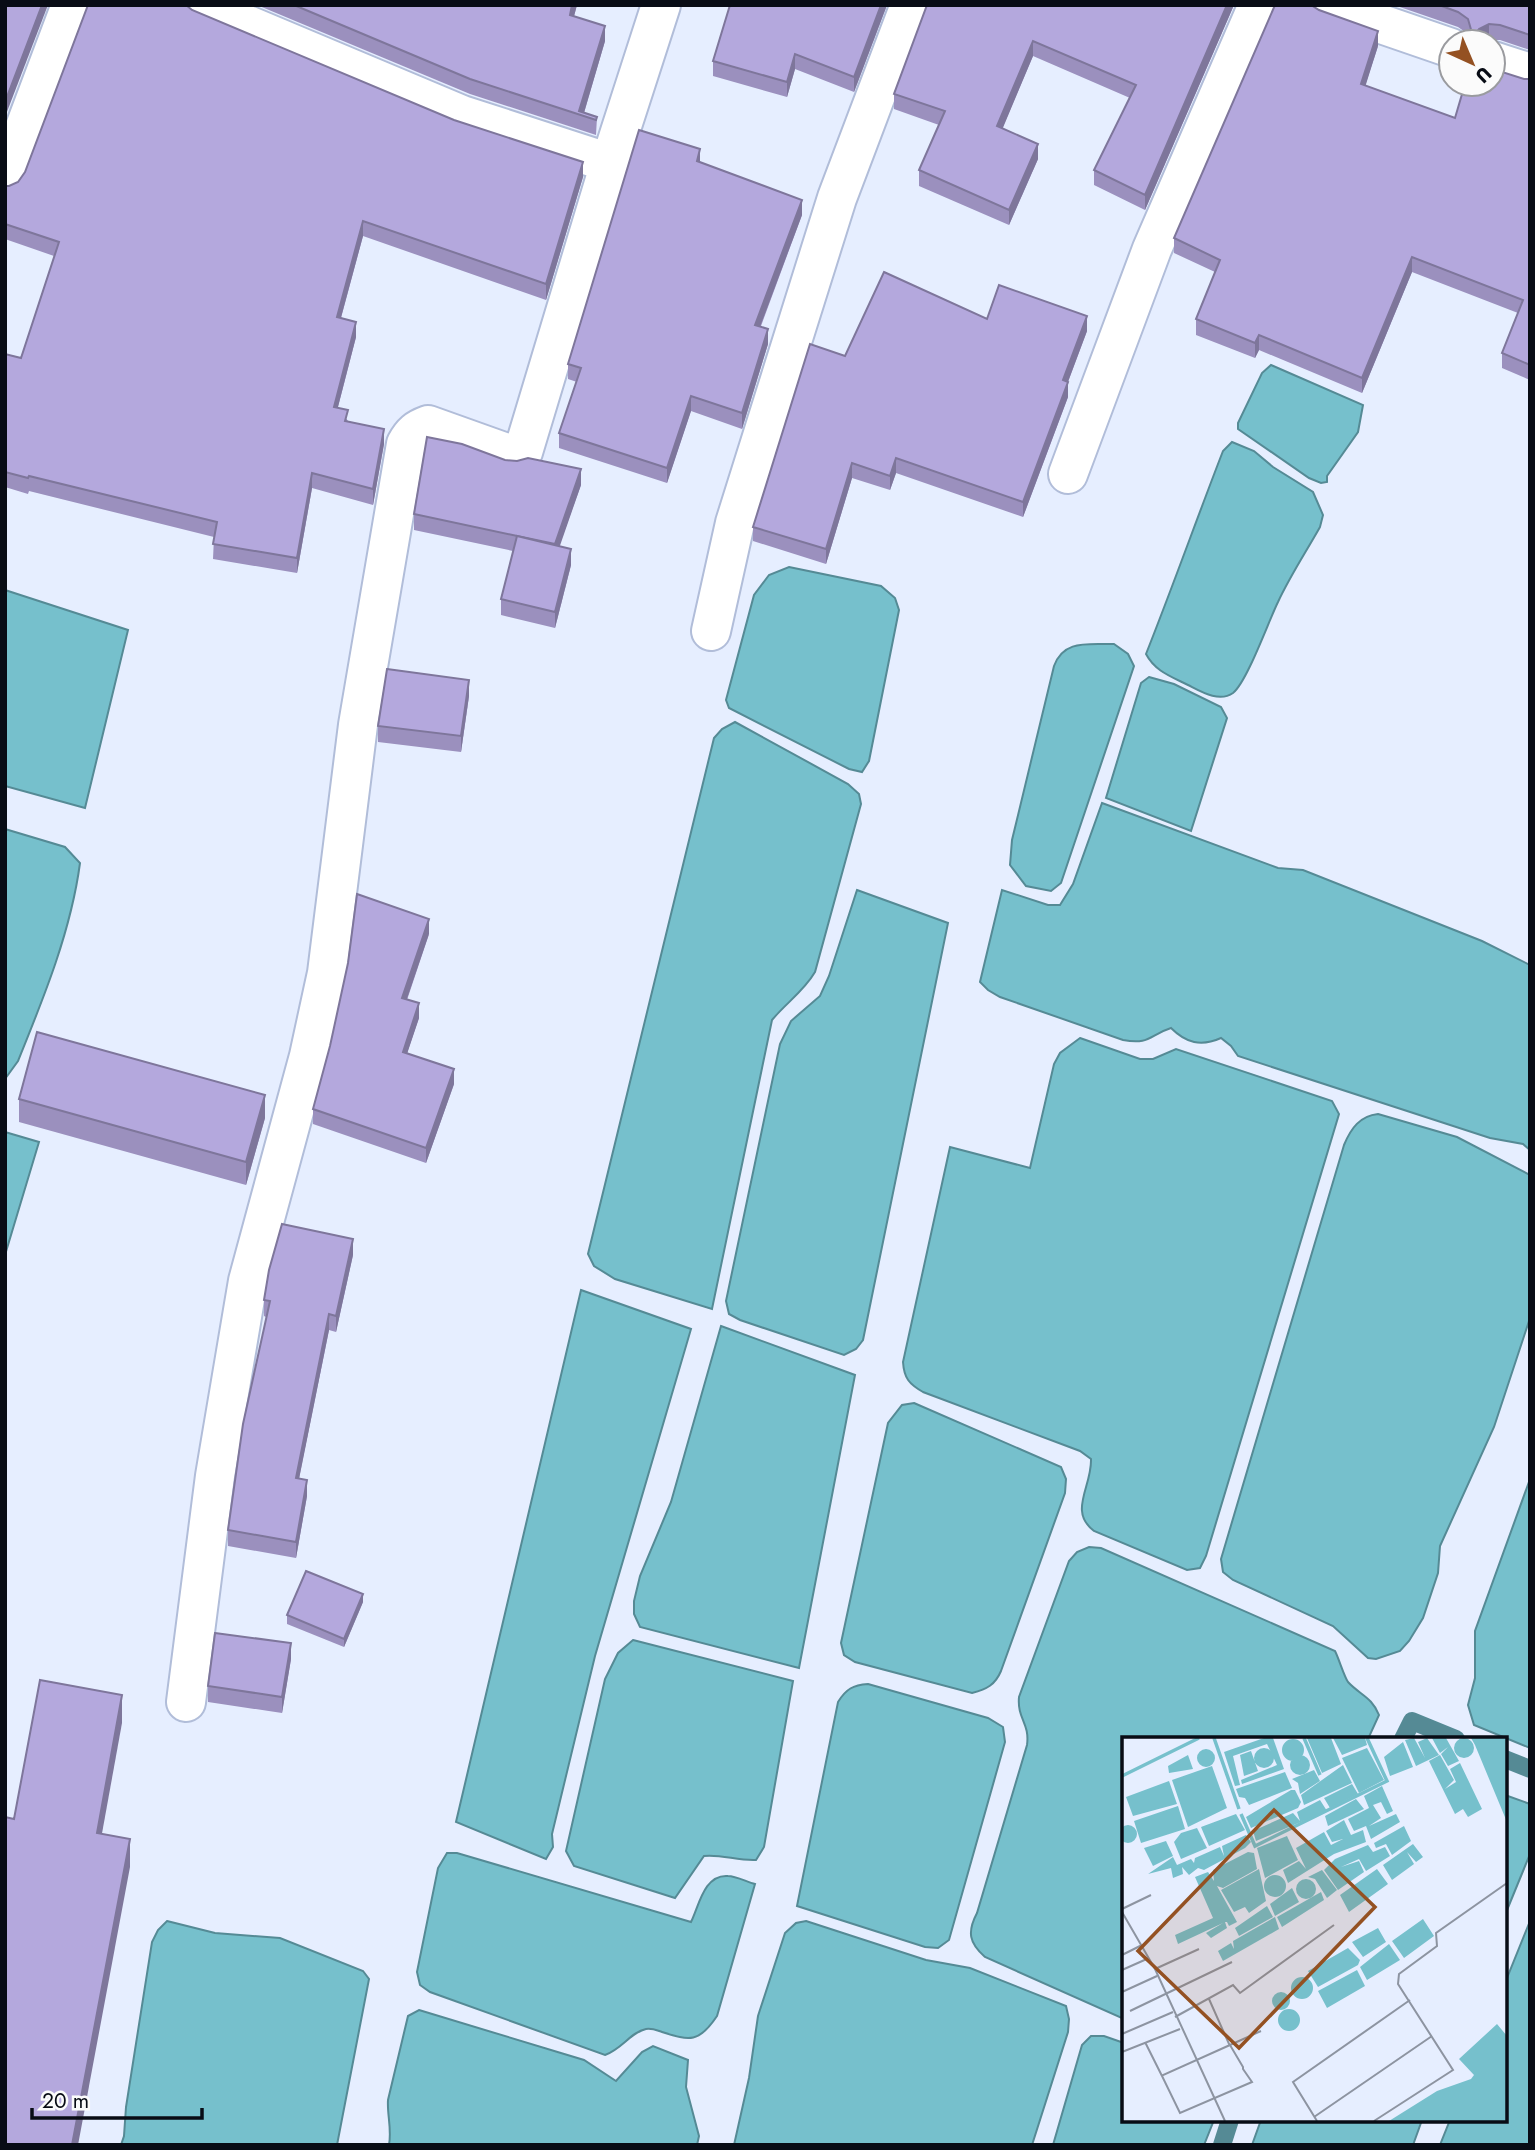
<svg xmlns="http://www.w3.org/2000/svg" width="1535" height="2150" font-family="Jost,sans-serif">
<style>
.water{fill:#76c0cc;stroke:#558a95;stroke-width:2}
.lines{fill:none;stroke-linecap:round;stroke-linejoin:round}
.stream{stroke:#558a95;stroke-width:18}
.minor-casing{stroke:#b1bdd9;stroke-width:42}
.minor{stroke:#fff;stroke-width:38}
.wall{fill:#9b90be}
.shaded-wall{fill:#7e769b}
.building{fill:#b4a8dd;stroke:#7e769b;stroke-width:2}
.inset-river{fill:none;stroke:#76c0cc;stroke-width:3.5}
.inset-road{fill:none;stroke:#8d94a1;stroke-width:2}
.view{fill:#945122;fill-opacity:0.15;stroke:#945122;stroke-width:3.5}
.inset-edge{fill:none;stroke:#080c15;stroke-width:3.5}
</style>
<rect width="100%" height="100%" fill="#e6eeff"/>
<g class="water">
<path d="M1271 365 1363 405 1358 432 1327 476V482L1321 483 1309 478 1238 429V423L1262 373Z"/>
<path d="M1232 442 1254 451 1273 467 1313 492 1323 515 1320 527C1306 552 1290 576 1278 602 1269 620 1247 682 1233 693 1219 703 1200 691 1188 685 1170 676 1155 671 1146 654 1173 586 1197 518 1223 451Z"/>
<path d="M789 567 881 586 895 598 899 610 869 761 862 772 849 769 729 708 726 700 754 595 769 575Z"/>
<path d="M5 590 128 630 85 808 5 786Z"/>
<path d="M1114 644 1128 654 1134 666 1061 883 1051 891 1026 886 1010 865 1012 840 1054 666C1064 639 1088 645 1114 644Z"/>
<path d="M1149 677 1174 684 1221 707 1227 718 1191 831 1106 798 1141 683Z"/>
<path d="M735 722 848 784 859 794 861 804 815 972C804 991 786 1003 772 1020L712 1309 615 1279 594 1266 588 1254 714 738 722 729Z"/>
<path d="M1102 803 1278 868 1303 870 1482 941 1530 965V1150L1523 1144 1490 1138 1238 1056 1231 1046 1221 1038C1201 1047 1186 1043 1171 1028 1149 1035 1150 1045 1123 1040L1000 997 988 990 980 982 1002 890 1048 905H1060L1073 884Z"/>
<path d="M5 829 65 847 80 863C71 931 44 997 18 1061L5 1079Z"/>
<path d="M857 890 948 923 863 1340 856 1349 844 1355 740 1320 729 1314 726 1301 780 1044 791 1021 820 996 829 976Z"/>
<path d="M1080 1038 1140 1059H1153L1176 1049 1332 1101 1339 1114 1206 1556 1200 1568 1187 1570 1094 1531C1068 1511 1092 1487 1091 1459L1080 1451 923 1392C909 1384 904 1378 903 1362L950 1147 1030 1168 1054 1064 1060 1053Z"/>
<path d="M1378 1114 1457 1137 1530 1175V1318L1494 1427 1440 1546 1438 1573 1423 1618 1409 1641 1400 1651 1376 1659 1368 1658 1333 1626 1233 1580 1223 1572 1221 1559 1344 1145C1351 1128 1360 1116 1378 1114Z"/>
<path d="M5 1132 39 1142 5 1255Z"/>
<path d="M581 1290 691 1329 595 1656 552 1834 553 1847 546 1859 456 1822Z"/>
<path d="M721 1326 855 1375 799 1668 640 1627 634 1614V1601L640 1576 671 1502Z"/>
<path d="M914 1403 1061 1467 1066 1479 1065 1493 1001 1671C995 1685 987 1689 972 1693L855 1662 844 1655 841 1643 888 1423 902 1405Z"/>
<path d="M1530 1479V1748L1474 1725 1468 1705 1475 1678V1631Z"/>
<path d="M1089 1547 1101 1548 1335 1651C1339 1659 1344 1676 1348 1682 1360 1695 1372 1697 1379 1715L1368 1739H1124V2019L985 1957C969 1943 967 1932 977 1913L1027 1745C1030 1723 1017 1719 1019 1697L1069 1561 1077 1552Z"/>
<path d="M633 1640 793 1681 764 1847 756 1860C738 1861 721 1854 704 1856L675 1898 574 1866 566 1851 605 1679 618 1653Z"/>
<path d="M868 1684 988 1718 1003 1727 1005 1742 949 1940 938 1948 925 1947 797 1906 838 1702C846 1689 853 1685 868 1684Z"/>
<path d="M1505 1795 1530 1804V1854L1505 1915Z"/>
<path d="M447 1853H457L691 1922C699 1906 704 1874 728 1876 736 1876 747 1882 755 1884L717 2016C699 2043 690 2041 662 2032 656 2030 652 2028 646 2029 631 2032 622 2049 605 2055L430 1992 420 1985 417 1972 438 1868Z"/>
<path d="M167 1921 215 1933 280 1938 363 1971 369 1979 337 2145H121L124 2136 126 2107 152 1942 158 1930Z"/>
<path d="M806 1921 926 1960 970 1968 1066 2006 1069 2019 1068 2032 1032 2145H734L749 2078 758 2016 785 1933 796 1923Z"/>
<path d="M1530 1921V2145H1440L1450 2120H1505V1983Z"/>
<path d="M419 2010 584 2060 616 2081 642 2052 653 2046 688 2060 686 2087 699 2136 697 2145H389C392 2129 387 2115 388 2100L408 2016Z"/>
<path d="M1091 2036H1104L1124 2043V2120H1214L1204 2145H1053L1082 2045Z"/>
<path d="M1261 2120H1422L1413 2145H1252Z"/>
</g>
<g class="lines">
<g class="stream">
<path d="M1403 1739 1412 1721 1456 1739"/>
<path d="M1505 1759 1530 1769"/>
<path d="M1222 2145 1230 2120"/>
</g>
<defs>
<g id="minor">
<path d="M200 5 462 115 610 163"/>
<path d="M1326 5 1451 48"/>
<path d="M1493 61 1530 73"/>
<path d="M5 180 71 5"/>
<path d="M1068 474 1152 249 1258 5"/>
<path d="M711 631 735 523 837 198 910 5"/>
<path d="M186 1702 215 1476 248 1281 309 1056 327 973 358 725 406 444C412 433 417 429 428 425L512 455H517L523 452 610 163 661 5"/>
</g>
</defs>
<use href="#minor" class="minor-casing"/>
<use href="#minor" class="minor"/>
</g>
<g class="wall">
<path d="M257 5H577L574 16 605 41 584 113 597 117 596 135 470 94Z"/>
<path d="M730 5H887L854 92 795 69 787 97 713 76V61Z"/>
<path d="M927 5H1234L1145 210 1094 185V170L1130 98 1033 56 1002 129 1038 159 1009 225 919 186V170L939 125 894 109V94Z"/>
<path d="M1394 5H1530V50L1500 40H1489L1484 42H1470L1468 34 1458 27Z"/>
<path d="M192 10 583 177 546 300 363 236 341 318 356 337 338 407 348 421 384 444 373 505 312 488 297 573 213 559 214 537 29 491 28 494 5 487V354L21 358 54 256 5 239V186H9L18 182Z"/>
<path d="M1378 46 1365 86 1455 118 1524 79H1530V380L1502 368V353L1518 313 1412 272 1362 393 1259 350 1255 358 1196 335V319L1215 272 1174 253V238Z"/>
<path d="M700 162 802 215 761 326 768 344 742 429 691 411 667 483 559 448V433L577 382 568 379V364Z"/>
<path d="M987 319 1087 331 1068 382V397L1023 517 896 473 890 490 852 478 826 564 753 541V527L845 356Z"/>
<path d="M505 460 581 485 559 546 571 565 555 628 501 615V599L513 551 414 530V514Z"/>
<path d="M469 696 461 752 378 742V726Z"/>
<path d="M429 934 407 1000 419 1018 407 1053 454 1084 426 1163 313 1124V1109Z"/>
<path d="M19 1099 265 1118 246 1185 19 1122Z"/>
<path d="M353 1255 336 1332 329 1330 299 1478 307 1496 296 1558 228 1546V1530L266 1317 264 1316V1300Z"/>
<path d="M363 1602 344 1647 287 1624V1615Z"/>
<path d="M291 1659 282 1713 208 1702V1686Z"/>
</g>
<g class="shaded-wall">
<path d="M42 5H48L5 117V102Z"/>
<path d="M572 5H577L570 31V15Z"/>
<path d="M881 5H887L854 92V77Z"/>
<path d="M1227 5H1234L1145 210V195Z"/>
<path d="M1489 24V40L1484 42H1475V34L1479 29Z"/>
<path d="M605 26V41L583 116 579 111Z"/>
<path d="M1378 31V46L1361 100V84Z"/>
<path d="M1033 41V56L997 142V126Z"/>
<path d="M795 54V69L787 97V82Z"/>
<path d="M1038 144V159L1009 225V210Z"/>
<path d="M700 149V164L697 161Z"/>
<path d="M583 162V177L546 300V284Z"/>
<path d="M802 200V215L755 340V325Z"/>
<path d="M363 221V236L337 332V317Z"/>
<path d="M1412 257V272L1362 393V378Z"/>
<path d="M1087 316V331L1063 395V380Z"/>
<path d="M356 322V337L334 422V407Z"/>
<path d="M768 329V344L742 429V413Z"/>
<path d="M1259 335V350L1255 358V343Z"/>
<path d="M1068 382V397L1023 517V502Z"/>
<path d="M691 396V411L667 483V468Z"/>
<path d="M384 429V444L373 505V489Z"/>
<path d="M896 458V473L890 490V476Z"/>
<path d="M852 463V478L826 564V549Z"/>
<path d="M581 469V485L555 560V544Z"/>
<path d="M312 473V488L297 573V558Z"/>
<path d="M571 549V565L555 628V612Z"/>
<path d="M469 680V696L461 752V736Z"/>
<path d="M429 919V934L402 1013V998Z"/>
<path d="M419 1003V1018L403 1066V1052Z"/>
<path d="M454 1069V1084L426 1163V1148Z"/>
<path d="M265 1095V1118L246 1185V1162Z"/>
<path d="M353 1239V1255L336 1332V1316Z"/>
<path d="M329 1314V1330L296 1494V1478Z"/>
<path d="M307 1480V1496L296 1558V1542Z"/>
<path d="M363 1594V1602L344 1647V1639Z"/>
<path d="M291 1643V1659L282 1713V1697Z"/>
<path d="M122 1695V1723L97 1861V1833Z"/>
<path d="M130 1839V1867L78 2145H72Z"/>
</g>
<g class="building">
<path d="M5 5H42L5 102Z"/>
<path d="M88 5H186L192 10 454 120 583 162 546 284 363 221 337 317 356 322 334 407 348 410 345 421 384 429 373 489 312 473 297 558 213 544 217 522 29 476 28 478 5 472V354L21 358 59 242 5 224V186H9L18 182 25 172Z"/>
<path d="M294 5H572L570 15 605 26 579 111 597 117 596 120 470 79Z"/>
<path d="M730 5H881L854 77 795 54 787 82 713 61Z"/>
<path d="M927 5H1227L1145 195 1094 170 1136 85 1033 41 997 126 1038 144 1009 210 919 170 945 111 894 94Z"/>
<path d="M1275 5H1311L1319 10 1378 31 1361 84 1455 118 1465 84H1493V69L1524 79H1530V365L1502 353 1523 300 1412 257 1362 378 1259 335 1255 343 1196 319 1220 260 1174 238Z"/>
<path d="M1439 5H1530V35L1500 25 1489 24 1479 29 1475 34 1472 33 1468 19 1458 12Z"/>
<path d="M639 130 700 149 697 161 802 200 755 325 768 329 742 413 691 396 667 468 559 433 581 368 568 364Z"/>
<path d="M884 272 987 319 999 285 1087 316 1063 380 1068 382 1023 502 896 458 890 476 852 463 826 549 753 527 810 344 845 356Z"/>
<path d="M427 437 462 444 505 460 517 461 528 458 581 469 555 544 414 514Z"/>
<path d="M517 536 571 549 555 612 501 599Z"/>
<path d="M387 669 469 680 461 736 378 726Z"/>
<path d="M357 894 429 919 402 998 419 1003 403 1052 454 1069 426 1148 313 1109 330 1046 348 963Z"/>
<path d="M37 1032 265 1095 246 1162 19 1099Z"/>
<path d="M282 1224 353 1239 336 1316 329 1314 296 1478 307 1480 296 1542 228 1530 243 1424 270 1301 264 1300 269 1270Z"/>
<path d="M306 1571 363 1594 344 1639 287 1615Z"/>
<path d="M215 1633 291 1643 282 1697 208 1686Z"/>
<path d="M40 1680 122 1695 97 1833 130 1839 72 2145H5V1817L14 1819Z"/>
</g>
<g transform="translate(1122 1737)">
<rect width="385" height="385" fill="#e6eeff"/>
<path d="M332 11a10 10 0 1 1 20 0a10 10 0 1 1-20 0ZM142 1H151L162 32 120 47 119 43 155 28 145 7 111 19 118 48 113 49 102 15ZM185 1H209L219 27 200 36ZM211 1H243L245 8 220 18ZM292 1 303 21 296 5 305 1 317 18 294 29 283 3ZM310 1H324L337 24 326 29 319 17 326 10 318 16ZM349 1H385V85L353 8ZM160 13a11 11 0 1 1 22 0a11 11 0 1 1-22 0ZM281 5 291 30 268 39 262 20ZM132 21a10 10 0 1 1 20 0a10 10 0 1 1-20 0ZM245 11 262 43 237 56 220 21ZM75 21a9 9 0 1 1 18 0a9 9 0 1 1-18 0ZM129 14 136 34 122 39 118 18ZM168 28a10 10 0 1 1 20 0a10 10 0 1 1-20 0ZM66 18 71 32 47 36 46 29ZM318 18 332 43 323 52 334 45 328 32 338 26 360 72 346 80 341 72 333 77 307 24ZM221 28 230 46 182 68 179 58ZM90 29 105 71 66 90 50 43ZM192 33 198 44 178 57 176 46 170 42ZM163 35 170 51 127 68 123 61 117 60 114 52ZM47 44 55 67 11 79 4 60ZM230 47 236 57 208 71 202 61ZM260 49 271 74 265 77 259 65 251 68 259 81 247 89 274 77 278 85 249 102 244 89 232 94 226 82 247 71 242 59ZM169 53H173L179 65 176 71 129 91 124 80ZM234 62 242 72 206 89 203 79ZM198 63 205 74 134 104 131 94 171 76 178 84 175 75ZM56 69 63 92 19 106 12 84ZM114 77 123 93 87 109 79 90ZM222 83 229 98 241 93 244 105 212 117 166 146 161 133 177 124 184 132 174 111 202 95 209 108 221 102 210 105 204 94ZM-3 97a9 9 0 1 1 18 0a9 9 0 1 1-18 0ZM282 89 289 104 270 118 264 107 254 111 252 106ZM75 91 85 111 59 122 52 105 59 96ZM124 98 129 105 123 111 82 133 76 131 67 138 60 130 61 137 51 141 49 131 26 137 51 120 55 128 69 122 72 126 73 121 98 110 102 119 100 109ZM165 99 176 123 143 141 135 111ZM44 104 51 119 31 129 22 111ZM291 107 301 120 294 125 285 115 292 127 270 143 261 128ZM246 108 251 115 263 110 268 119 244 134 237 122 219 130 237 124 242 135 216 153 202 133 213 122ZM126 115 132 116 135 132 101 151 95 149 115 185 107 189 105 185H103L105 191 89 201 84 196 101 186 56 207 53 198 91 181 73 140 86 135 92 144 91 133ZM137 132 144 164 127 176 123 170 112 175 99 153ZM255 132 266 147 227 175 218 158ZM200 133 215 153 205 161 193 142 186 140ZM142 149a11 11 0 1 1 22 0a11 11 0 1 1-22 0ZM174 152a10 10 0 1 1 20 0a10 10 0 1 1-20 0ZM170 151 177 165 153 179 148 167ZM199 155 202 163 160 190 155 180ZM145 169 151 180 117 199 113 191ZM153 180 157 192 101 224 96 214 109 206 112 212 111 204ZM301 182 312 199 282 221 270 204ZM256 191 264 205 241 220 230 205ZM267 207 278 223 245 243 238 230ZM226 211 238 223 236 228 196 250 186 234ZM235 233 243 249 205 271 196 254ZM169 251a11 11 0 1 1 22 0a11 11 0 1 1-22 0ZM150 264a9 9 0 1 1 18 0a9 9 0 1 1-18 0ZM156 283a11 11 0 1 1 22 0a11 11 0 1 1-22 0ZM375 287 385 299V384H267L315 354 349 342 352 338 337 322Z" fill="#76c0cc"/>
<path class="inset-river" d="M92 1 117 72M182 1 198 38M0 39 77 1M119 77 133 109 265 44 245 1"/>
<path class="inset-road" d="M0 172 29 158M0 175 33 232 103 384M0 218 20 208M33 232 77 212M0 233 27 221M0 255 35 239M87 262 107 307 108 308 121 330V332L130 345 58 376 40 339 41 338 108 308 139 294M8 274 110 225M53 280 111 248 118 256 212 188M0 297 51 275M23 305 40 339M0 315 58 292M192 380 310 299M195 384 171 345 288 263M252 384 331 333 276 247 277 237 315 209 314 196 385 146"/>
<path class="view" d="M152 73 253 170 117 311 16 214Z"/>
<rect width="385" height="385" class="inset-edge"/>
</g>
<rect width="1535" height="2150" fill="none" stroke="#080c15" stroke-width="14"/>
<g transform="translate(1472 63) rotate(136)"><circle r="33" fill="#fbfbfb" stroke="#9a9b9f" stroke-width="2"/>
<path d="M0-5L12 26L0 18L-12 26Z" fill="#945122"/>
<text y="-10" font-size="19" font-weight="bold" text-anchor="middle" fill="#080c15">U</text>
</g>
<path d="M32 2108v10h170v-10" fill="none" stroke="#080c15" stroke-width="3.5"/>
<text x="42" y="2108" font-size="21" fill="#080c15" stroke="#fbfbfb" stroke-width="5" paint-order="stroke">20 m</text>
</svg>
